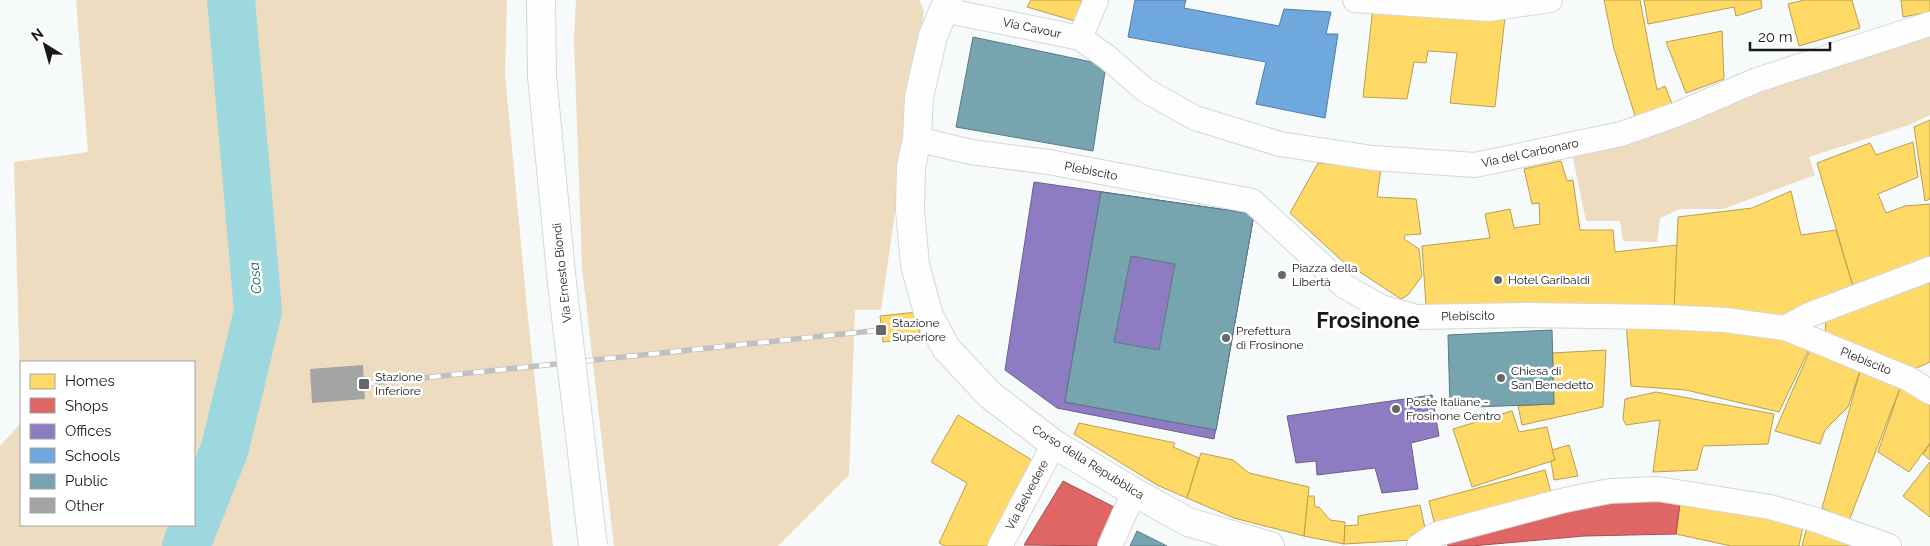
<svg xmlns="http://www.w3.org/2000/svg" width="1930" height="546" font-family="Raleway,sans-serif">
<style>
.green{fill:#eedcc0;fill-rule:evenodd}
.homes{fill:#ffd966;stroke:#ba9f4f}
.shops{fill:#e06666;stroke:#a44f4f}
.offices{fill:#8e7cc3;stroke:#6b5e90}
.schools{fill:#6fa8dc;stroke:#557da2}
.public{fill:#76a5af;stroke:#5a7b82;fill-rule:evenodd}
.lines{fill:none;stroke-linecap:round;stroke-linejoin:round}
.river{stroke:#9cd8de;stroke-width:48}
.building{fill:#a3a5a5}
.street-casing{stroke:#d5d7d7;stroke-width:26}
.secondary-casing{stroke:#d5d7d7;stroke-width:30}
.street{stroke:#fefefe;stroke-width:24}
.secondary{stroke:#fefefe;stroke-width:28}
.rail-casing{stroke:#bfc0c0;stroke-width:5.5}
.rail{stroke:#fff;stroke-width:4;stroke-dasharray:11;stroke-linecap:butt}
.secondary-bridge-casing{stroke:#d5d7d7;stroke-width:30;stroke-linecap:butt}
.secondary-bridge{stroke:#fefefe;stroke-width:28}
.poi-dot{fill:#666868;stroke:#fff;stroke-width:2}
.labels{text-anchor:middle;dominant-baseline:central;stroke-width:5;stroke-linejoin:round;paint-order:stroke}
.street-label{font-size:12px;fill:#181919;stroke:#fff}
.poi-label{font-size:12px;fill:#181919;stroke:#fff;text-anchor:start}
.water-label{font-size:14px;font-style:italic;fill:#185f65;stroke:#fff}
.town-label{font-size:22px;font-weight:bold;fill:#181919;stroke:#fff}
</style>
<rect width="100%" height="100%" fill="#f7fafa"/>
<g class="green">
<path d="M76 0H507L505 74 528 318 553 546H0V446L21 423 14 162 88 152ZM21 362H194V525H21Z"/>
<path d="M576 0H919L924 11 881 310H855L849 475 778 546H614L582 268 574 40Z"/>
<path d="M1930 32V115L1909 125 1809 157 1815 175 1723 209H1680L1660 218 1657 242 1623 241 1620 221H1586L1573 158C1692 117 1810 73 1930 32Z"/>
</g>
<g class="homes">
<path d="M1031 0H1082L1075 21 1027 7Z"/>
<path d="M1604 0H1640L1657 90 1665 86 1674 109 1637 122 1614 49Z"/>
<path d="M1644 0H1761L1762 8 1736 16 1734 7 1648 24Z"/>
<path d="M1805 0H1852L1860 28 1799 46 1788 4Z"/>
<path d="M1901 0H1930V12L1903 17Z"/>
<path d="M1373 7 1505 17 1495 107 1450 103 1457 53 1428 51 1426 63 1414 62 1407 99 1363 97Z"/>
<path d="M1722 31 1724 79 1686 93 1666 42Z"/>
<path d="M1930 120V199L1925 201 1914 127Z"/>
<path d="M1913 142 1918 177 1878 194 1886 213 1905 206 1930 204V264L1854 290 1817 163 1870 143 1876 155Z"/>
<path d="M1561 161 1567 181 1573 180 1580 230H1613L1615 252 1677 245 1674 313 1426 305 1422 246 1490 238 1485 214 1510 209 1514 228 1540 224 1539 203 1532 204 1524 169Z"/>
<path d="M1318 163 1381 168 1377 197 1416 199 1421 234 1405 235 1404 239 1419 249 1422 276 1408 295 1401 299 1340 259 1290 213Z"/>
<path d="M1791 191 1801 235 1836 230 1854 290 1785 320 1674 313 1678 217 1752 208Z"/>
<path d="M1930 275V362L1912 370 1825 337 1826 313Z"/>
<path d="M917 312 920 337 883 342 880 316Z"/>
<path d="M1626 322 1764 332 1811 345 1779 412 1686 390 1631 386Z"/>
<path d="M1811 348 1861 368 1848 407 1825 430 1820 444 1775 431Z"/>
<path d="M1606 350 1603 407 1522 425 1518 406 1554 404 1552 353Z"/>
<path d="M1861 368 1902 383 1849 521 1822 508Z"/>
<path d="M1902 383 1930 402V443L1909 472 1878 452Z"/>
<path d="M1656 392 1774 414 1768 444 1703 446 1697 470 1653 472 1660 420 1626 425 1623 419 1625 399Z"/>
<path d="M1512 411 1519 432 1547 427 1555 460 1472 487 1453 429Z"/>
<path d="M958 415 1035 462 991 546H945L939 543 967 483 931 462Z"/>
<path d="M1079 423 1175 443 1173 447 1199 458 1187 498 1157 485 1074 434Z"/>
<path d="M1930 444V460L1923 454Z"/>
<path d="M1569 445 1578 476 1554 480 1551 461 1555 460 1552 450Z"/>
<path d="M1201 453 1233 460 1249 473 1309 487 1304 536 1234 518 1187 498Z"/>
<path d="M1930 462V517L1903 496Z"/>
<path d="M1545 470 1552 496 1435 526 1429 501Z"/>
<path d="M1308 496H1314L1315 507H1319L1330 520 1345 522 1344 544 1304 536Z"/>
<path d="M1681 496 1804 521 1799 546H1731L1676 534Z"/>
<path d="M1420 505 1425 528 1412 535 1413 540 1344 544 1345 526 1358 525V516Z"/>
<path d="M1808 523 1871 546H1802Z"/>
</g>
<g class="shops">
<path d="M1063 481 1120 510 1104 546 1024 545Z"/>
<path d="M1681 496 1676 534 1584 536 1472 546H1448L1446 536 1557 506Z"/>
</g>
<g class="offices">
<path d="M1034 182 1254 214 1214 439 1057 408 1005 370Z"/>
<path d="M1101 192 1254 214 1216 430 1065 402Z"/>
<path d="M1432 395 1439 436 1411 443 1418 489 1382 493 1375 468 1317 475 1316 461 1296 463 1287 416Z"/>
</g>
<path class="schools" d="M1135 0H1186L1184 8 1279 26 1284 9 1331 12 1326 34H1338L1325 118 1256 104 1266 62 1128 37Z"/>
<g class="public">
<path d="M973 37 1106 65 1093 151 956 127Z"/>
<path d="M1101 192 1254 214 1216 430 1065 402ZM1131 256 1175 264 1159 350 1114 342Z"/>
<path d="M1552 330 1554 404 1450 408 1448 335Z"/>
<path d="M1137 531 1167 546H1130Z"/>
</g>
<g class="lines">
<path class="river" d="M186 546 225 448 258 311 231 0"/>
</g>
<path class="building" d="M363 365 365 399 312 403 310 369Z"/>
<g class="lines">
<defs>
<g id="street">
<path d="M1355 0 1488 9 1550 0"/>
<path d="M944 10 1080 38 1107 57 1145 90 1195 118 1280 144 1373 158 1475 165 1621 134 1678 114 1757 80 1930 24"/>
<path d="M1080 38 1096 0"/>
<path d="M917 139 971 152 1049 162 1252 201 1344 286 1381 307 1417 317 1525 315 1662 317 1725 320 1785 328 1909 379 1930 392"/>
<path d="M1785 328 1809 315 1930 269"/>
<path d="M1000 546 1054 444"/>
<path d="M1110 546 1134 492"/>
<path d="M1419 546 1437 534 1565 500 1610 491 1658 489 1770 507 1813 519 1889 546"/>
</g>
<g id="secondary">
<path d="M541 0 542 76 562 283"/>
<path d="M948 0 933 36 919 97 917 139 911 167 910 210 915 265 929 316 946 348 990 395 1054 444 1134 492 1188 522 1270 546"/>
</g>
</defs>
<use href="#street" class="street-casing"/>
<use href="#secondary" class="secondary-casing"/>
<use href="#street" class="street"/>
<use href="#secondary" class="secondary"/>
<defs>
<path id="rail" d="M364 384 881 330"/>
</defs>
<use href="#rail" class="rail-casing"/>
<use href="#rail" class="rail"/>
<defs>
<path id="secondary-bridge" d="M562 283 593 546"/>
</defs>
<use href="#secondary-bridge" class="secondary-bridge-casing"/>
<use href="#secondary-bridge" class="secondary-bridge"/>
</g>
<g class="poi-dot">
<circle cx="1282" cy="275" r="5"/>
<circle cx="1498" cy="280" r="5"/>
<rect x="875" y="324" width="12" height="12" rx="2.5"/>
<circle cx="1226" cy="338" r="5"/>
<circle cx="1501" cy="378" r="5"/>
<rect x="358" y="378" width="12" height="12" rx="2.5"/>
<circle cx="1396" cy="409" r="5"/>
</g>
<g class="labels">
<g class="street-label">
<text transform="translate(1032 28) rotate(12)">Via Cavour</text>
<text transform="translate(1530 153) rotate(-12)">Via del Carbonaro</text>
<text transform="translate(1091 171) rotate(11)">Plebiscito</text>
<text transform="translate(562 273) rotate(-96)">Via Ernesto Biondi</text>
<text transform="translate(1468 316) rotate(-1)">Plebiscito</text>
<text transform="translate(1866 361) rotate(22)">Plebiscito</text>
<text transform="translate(1088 462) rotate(32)">Corso della Repubblica</text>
<text transform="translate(1027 495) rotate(-62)">Via Belvedere</text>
</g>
<g class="poi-label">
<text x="1292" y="268">Piazza della<tspan x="1292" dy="14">Libertà</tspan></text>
<text x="1508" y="280">Hotel Garibaldi</text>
<text x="892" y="323">Stazione<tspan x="892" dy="14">Superiore</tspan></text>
<text x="1236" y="331">Prefettura<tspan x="1236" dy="14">di Frosinone</tspan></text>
<text x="1511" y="371">Chiesa di<tspan x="1511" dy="14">San Benedetto</tspan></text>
<text x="375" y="377">Stazione<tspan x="375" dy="14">Inferiore</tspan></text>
<text x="1406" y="402">Poste Italiane -<tspan x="1406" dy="14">Frosinone Centro</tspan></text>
</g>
<g class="water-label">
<text transform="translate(255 278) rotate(-95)">Cosa</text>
</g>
<g class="town-label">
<text x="1368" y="320">Frosinone</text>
</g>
</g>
<rect x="20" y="361" width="175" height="165" fill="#ffffff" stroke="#a3a3a3"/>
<rect x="30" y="374" width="25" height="15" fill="#ffd966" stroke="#a3a3a3"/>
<text x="65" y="386" font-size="15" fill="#181919">Homes</text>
<rect x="30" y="398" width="25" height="15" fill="#e06666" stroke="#a3a3a3"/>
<text x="65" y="411" font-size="15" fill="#181919">Shops</text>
<rect x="30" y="424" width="25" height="15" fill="#8e7cc3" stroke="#a3a3a3"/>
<text x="65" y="436" font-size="15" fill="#181919">Offices</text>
<rect x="30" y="448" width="25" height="15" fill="#6fa8dc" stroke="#a3a3a3"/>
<text x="65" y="461" font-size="15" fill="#181919">Schools</text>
<rect x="30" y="474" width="25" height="15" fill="#76a5af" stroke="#a3a3a3"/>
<text x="65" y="486" font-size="15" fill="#181919">Public</text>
<rect x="30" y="498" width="25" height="15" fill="#a3a5a5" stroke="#a3a3a3"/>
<text x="65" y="511" font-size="15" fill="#181919">Other</text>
<g transform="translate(45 45) rotate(323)" stroke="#ffffff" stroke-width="4" paint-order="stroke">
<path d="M0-4L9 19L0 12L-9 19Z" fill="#181919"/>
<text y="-8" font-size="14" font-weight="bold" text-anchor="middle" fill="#181919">N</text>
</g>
<path d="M1750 42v8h80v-8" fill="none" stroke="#181919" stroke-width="2.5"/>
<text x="1758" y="42" font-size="15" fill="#181919" stroke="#ffffff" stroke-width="4" paint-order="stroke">20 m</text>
</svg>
